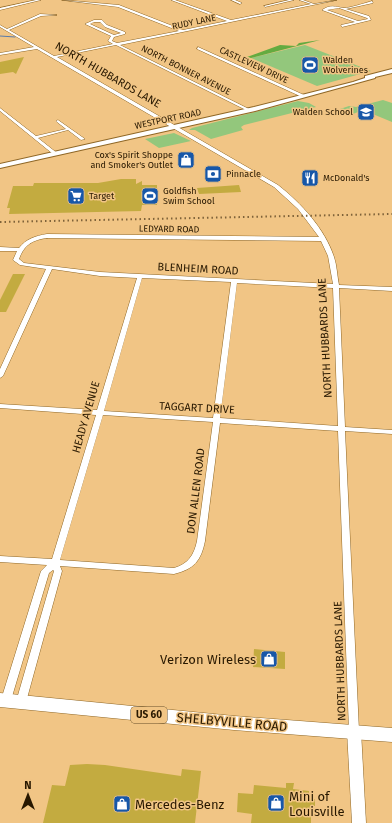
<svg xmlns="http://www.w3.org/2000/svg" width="392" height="823" font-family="'Fira Sans',sans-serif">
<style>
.green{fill:#93c77c}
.forest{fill:#64ab40}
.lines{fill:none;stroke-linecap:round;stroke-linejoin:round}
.stream{stroke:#597baa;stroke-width:1}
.building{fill:#c3ab40}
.minor-casing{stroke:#8f6726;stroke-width:1}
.tertiary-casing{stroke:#8f6726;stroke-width:1}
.secondary-casing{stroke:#8f6726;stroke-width:2}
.primary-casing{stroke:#8f6726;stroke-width:1}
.minor{fill:#fff;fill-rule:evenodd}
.tertiary{fill:#fff;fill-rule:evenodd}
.secondary{fill:#fff;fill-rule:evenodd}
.primary{fill:#fff;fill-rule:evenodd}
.rail{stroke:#7e6239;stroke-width:2;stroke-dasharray:1.5 3;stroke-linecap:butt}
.labels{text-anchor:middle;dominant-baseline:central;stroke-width:3;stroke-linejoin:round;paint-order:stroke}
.far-street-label{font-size:9px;fill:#281800;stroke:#f1c585}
.far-poi-label{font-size:9px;fill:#281800;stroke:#f1c585;text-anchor:start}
.shield{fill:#f1c585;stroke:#644c28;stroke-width:1}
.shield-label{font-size:10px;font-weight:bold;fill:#281800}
.street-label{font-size:11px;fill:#281800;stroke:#f1c585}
.near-poi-label{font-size:13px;fill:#281800;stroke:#f1c585;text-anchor:start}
.near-street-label{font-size:13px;fill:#281800;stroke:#f1c585}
</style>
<rect width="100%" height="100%" fill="#f1c585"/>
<g class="green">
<path d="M305 45 371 71 317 86 251 58Z"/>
<path d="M383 100 392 103V122L363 110 353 114 340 109 349 106 356 107Z"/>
<path d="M298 101 309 103 316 107 244 125 241 127 243 130 211 139 195 130H189L192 128Z"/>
<path d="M174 133 191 141 159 148 145 139Z"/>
</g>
<path class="forest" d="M320 40 251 58 247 57 280 45 296 46 299 43Z"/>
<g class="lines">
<path class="stream" d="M0 36 15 37"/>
</g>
<g class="building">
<path d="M24 57 16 74 13 72 0 74V62Z"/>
<path d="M121 179H136V184L142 181V185H157V205H142L141 211 9 214 10 208H7L13 186H33L34 183H98Z"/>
<path d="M239 185 241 192 199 194 197 188Z"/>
<path d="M13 274H25L6 312H0V300Z"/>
<path d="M254 649 285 652V669L253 667Z"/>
<path d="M87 764 105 765 181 776 182 769 201 771 195 823H43L52 785 65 786 70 765Z"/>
<path d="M286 783H294L293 789 309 791V799H315V806H311V823H251L252 814 237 812 238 793 253 794 254 785 286 788Z"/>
</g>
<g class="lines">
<defs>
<g id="minor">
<path d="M36 0H41L0 10V8Z"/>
<path d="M62 0 119 5 183 30 227 21 171 0H175L231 20 311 4 299 0H303L314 4 337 0 120 45 249 109V111H248L116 45 57 57 278 185C301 203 325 229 334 257 337 266 337 275 339 285L392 287V291L339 288 345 427 392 430V434L345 431 359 731 358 734 354 736 350 734 349 731 338 431 220 423 205 541C201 561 194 569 174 574L60 566 62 571 26 702 24 705 21 706 18 705 16 702 54 571 53 570 49 573 11 700 9 703 6 704 3 703 1 700 41 571 47 565 0 562V556L52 559 96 415 0 408V404L97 410 137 278 100 276 52 269 3 376 0 378V369L46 269 20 265 13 260 17 251H0V247L19 248C26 239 35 236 47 234L319 237 298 209 274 187 37 49 0 55V53L34 47 0 27V25L7 29 40 14 57 15 41 16 9 30 54 56 113 44 108 41 111 36 85 24 94 20H102L107 25 125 32V34L114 37 112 41 117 43 179 31 118 7ZM94 22H100L105 27 121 33 114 35 90 24ZM47 238 321 241 328 256 333 284 100 272 24 263 19 259C24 245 32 240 47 238ZM142 278 231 282 213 418 104 411ZM237 283 333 288 338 426 220 418ZM103 415 213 422 197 541C194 555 188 564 174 568L60 560Z"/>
<path d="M231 0H235L242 3 240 4Z"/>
<path d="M289 0H294L265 7 264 6Z"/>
<path d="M372 1 373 3 346 9 369 16 371 20 342 27 341 25 355 22 322 10C331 4 335 7 344 8 350 8 365 3 372 1ZM339 8 367 18 368 19 358 21 327 10Z"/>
<path d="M198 47 304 95 305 96 302 97 197 49Z"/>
<path d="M0 108 36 136 66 129 57 122 56 121 58 120 85 139 81 140 68 130 38 138 57 153 53 154 0 111Z"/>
</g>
<path id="tertiary" d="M354 725 359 727 361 731 366 823H352L347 731 349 727Z"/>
<path id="secondary" d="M392 69V73L375 77V78L255 111 0 168V164L254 107 353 82 365 78V76Z"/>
<path id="primary" d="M0 693 234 716 392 728V742L234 730 0 707Z"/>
</defs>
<use href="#minor" class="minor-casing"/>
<use href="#tertiary" class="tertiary-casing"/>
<use href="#secondary" class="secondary-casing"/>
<use href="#primary" class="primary-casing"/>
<use href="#minor" class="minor"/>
<use href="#tertiary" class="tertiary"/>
<use href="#secondary" class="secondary"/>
<use href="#primary" class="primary"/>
<path class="rail" d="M0 222 392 214"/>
</g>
<defs>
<symbol id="stadium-square" viewBox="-11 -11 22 22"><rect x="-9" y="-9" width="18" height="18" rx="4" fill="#1757a8" stroke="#f1c585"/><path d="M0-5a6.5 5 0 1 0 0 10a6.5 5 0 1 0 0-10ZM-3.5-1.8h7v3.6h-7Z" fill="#fff"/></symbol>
<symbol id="school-square" viewBox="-11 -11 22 22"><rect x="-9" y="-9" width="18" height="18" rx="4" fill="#1757a8" stroke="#f1c585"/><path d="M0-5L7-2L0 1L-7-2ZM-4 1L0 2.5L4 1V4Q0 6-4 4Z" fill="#fff"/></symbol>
<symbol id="shop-square" viewBox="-11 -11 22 22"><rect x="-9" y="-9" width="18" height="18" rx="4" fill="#1757a8" stroke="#f1c585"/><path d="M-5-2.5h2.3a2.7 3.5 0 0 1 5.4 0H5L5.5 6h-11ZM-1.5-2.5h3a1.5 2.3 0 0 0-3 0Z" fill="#fff"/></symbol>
<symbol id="bank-square" viewBox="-11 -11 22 22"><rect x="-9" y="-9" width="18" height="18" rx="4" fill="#1757a8" stroke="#f1c585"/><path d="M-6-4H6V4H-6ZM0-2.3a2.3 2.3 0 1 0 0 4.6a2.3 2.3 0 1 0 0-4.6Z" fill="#fff"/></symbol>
<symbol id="restaurant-square" viewBox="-11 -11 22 22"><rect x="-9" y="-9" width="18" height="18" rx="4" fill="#1757a8" stroke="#f1c585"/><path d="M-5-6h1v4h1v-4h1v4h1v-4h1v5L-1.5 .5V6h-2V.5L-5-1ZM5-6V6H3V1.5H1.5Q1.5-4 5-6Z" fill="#fff"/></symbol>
<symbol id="supermarket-square" viewBox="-11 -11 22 22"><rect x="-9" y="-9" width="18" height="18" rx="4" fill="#1757a8" stroke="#f1c585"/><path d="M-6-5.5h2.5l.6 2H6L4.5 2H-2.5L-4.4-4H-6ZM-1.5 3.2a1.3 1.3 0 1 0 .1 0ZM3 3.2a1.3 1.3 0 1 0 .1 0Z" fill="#fff"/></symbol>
</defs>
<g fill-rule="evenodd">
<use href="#stadium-square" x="300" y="55" width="20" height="20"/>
<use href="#school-square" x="356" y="102" width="20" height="20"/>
<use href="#shop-square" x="176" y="150" width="20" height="20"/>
<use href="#bank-square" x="203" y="164" width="20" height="20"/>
<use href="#restaurant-square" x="300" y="168" width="20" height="20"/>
<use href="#supermarket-square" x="66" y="186" width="20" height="20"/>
<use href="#stadium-square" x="140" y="186" width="20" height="20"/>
<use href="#shop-square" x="259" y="649" width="20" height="20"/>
<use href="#shop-square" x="266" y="793" width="20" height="20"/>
<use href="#shop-square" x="112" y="794" width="20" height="20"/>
</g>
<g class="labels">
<g class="far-street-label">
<text transform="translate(194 22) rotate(-12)">RUDY LANE</text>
<text transform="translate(254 65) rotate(25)">CASTLEVIEW DRIVE</text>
<text transform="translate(186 70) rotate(27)">NORTH BONNER AVENUE</text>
<text transform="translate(168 119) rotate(-12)">WESTPORT ROAD</text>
<text transform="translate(169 229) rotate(1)">LEDYARD ROAD</text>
</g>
<g class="far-poi-label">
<text x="323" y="60">Walden<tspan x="323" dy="10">Wolverines</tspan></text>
<text x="353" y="112" text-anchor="end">Walden School</text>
<text x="173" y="155" text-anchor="end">Cox's Spirit Shoppe<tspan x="173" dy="10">and Smoker's Outlet</tspan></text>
<text x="226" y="174">Pinnacle</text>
<text x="323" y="178">McDonald's</text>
<text x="163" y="191">Goldfish<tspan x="163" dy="10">Swim School</tspan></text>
<text x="89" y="196">Target</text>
</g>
<rect class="shield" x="131" y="707" width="36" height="16" rx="3"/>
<g class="shield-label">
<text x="149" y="715">US 60</text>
</g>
<g class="street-label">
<text transform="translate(108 75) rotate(30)">NORTH HUBBARDS LANE</text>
<text transform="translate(198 269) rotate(3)">BLENHEIM ROAD</text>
<text transform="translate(325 338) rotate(-93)">NORTH HUBBARDS LANE</text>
<text transform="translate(197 408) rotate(3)">TAGGART DRIVE</text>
<text transform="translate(86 417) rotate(-74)">HEADY AVENUE</text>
<text transform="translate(196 491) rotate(-83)">DON ALLEN ROAD</text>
<text transform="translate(340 661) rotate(-92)">NORTH HUBBARDS LANE</text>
</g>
<g class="near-poi-label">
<text x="256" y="659" text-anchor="end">Verizon Wireless</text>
<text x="289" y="796">Mini of<tspan x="289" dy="15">Louisville</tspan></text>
<text x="135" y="804">Mercedes-Benz</text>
</g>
<g class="near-street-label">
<text transform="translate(232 722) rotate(5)">SHELBYVILLE ROAD</text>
</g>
</g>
<g transform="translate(28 795)" stroke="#f1c585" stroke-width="3" paint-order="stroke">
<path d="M0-3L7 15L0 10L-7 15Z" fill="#281800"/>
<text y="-6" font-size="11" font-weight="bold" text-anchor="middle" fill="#281800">N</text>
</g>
</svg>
